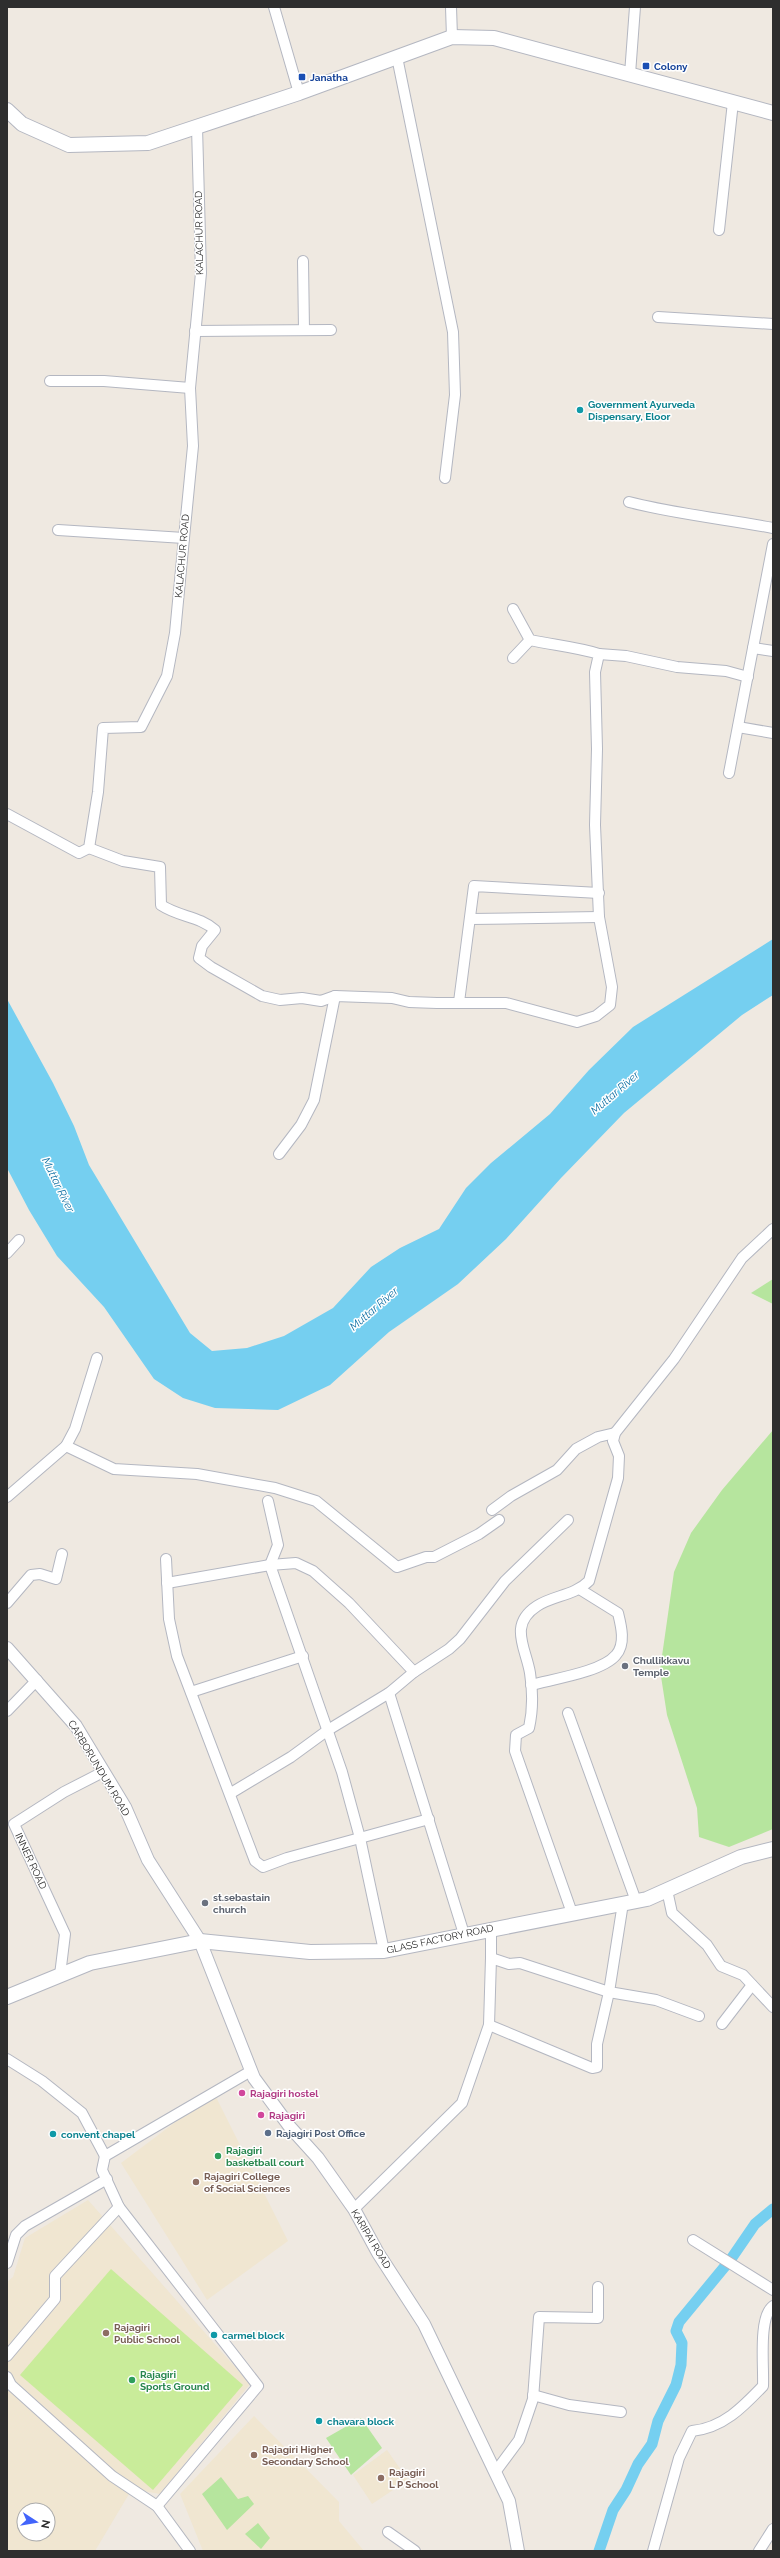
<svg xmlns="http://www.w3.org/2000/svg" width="780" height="2558" font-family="Raleway,sans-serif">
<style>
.education{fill:#f0e6d1;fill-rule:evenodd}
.green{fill:#b6e59e}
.pitch{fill:#c9ec9a}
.water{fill:#75cff0}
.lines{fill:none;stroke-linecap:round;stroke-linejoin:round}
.canal{stroke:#75cff0;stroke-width:11}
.minor-casing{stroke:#b4b7c1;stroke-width:12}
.tertiary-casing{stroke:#b4b7c1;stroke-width:14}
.secondary-casing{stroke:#b4b7c1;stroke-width:16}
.minor{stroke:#fff;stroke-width:10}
.tertiary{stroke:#fff;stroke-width:12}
.secondary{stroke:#fff;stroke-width:14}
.transit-dot{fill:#1a4fb4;stroke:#fff;stroke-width:1.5}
.culture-dot{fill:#0f9aa8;stroke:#fff;stroke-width:1.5}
.worship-dot{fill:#6b7280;stroke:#fff;stroke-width:1.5}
.hotel-dot{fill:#d1479c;stroke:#fff;stroke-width:1.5}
.service-dot{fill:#5c6f8a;stroke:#fff;stroke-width:1.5}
.leisure-dot{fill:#2e9e5b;stroke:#fff;stroke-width:1.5}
.education-dot{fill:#8d6e63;stroke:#fff;stroke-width:1.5}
.labels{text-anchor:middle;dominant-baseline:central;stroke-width:3;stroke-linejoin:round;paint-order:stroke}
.transit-label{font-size:10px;font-weight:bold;fill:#164399;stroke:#fff;text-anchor:start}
.street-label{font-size:10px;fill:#2e2e2e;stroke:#fff}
.culture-label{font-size:10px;font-weight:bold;fill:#0d838f;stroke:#fff;text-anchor:start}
.worship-label{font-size:10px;font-weight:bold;fill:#5b616d;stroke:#fff;text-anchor:start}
.hotel-label{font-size:10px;font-weight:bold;fill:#b23c85;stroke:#fff;text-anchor:start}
.service-label{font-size:10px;font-weight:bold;fill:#4e5e75;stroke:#fff;text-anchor:start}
.leisure-label{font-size:10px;font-weight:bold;fill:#27864d;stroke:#fff;text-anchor:start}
.education-label{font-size:10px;font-weight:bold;fill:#785e54;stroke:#fff;text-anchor:start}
.water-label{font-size:11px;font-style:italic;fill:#0d6fa3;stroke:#fff}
</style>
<rect width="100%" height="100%" fill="#efe9e1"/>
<g class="education">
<path d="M214 2093 288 2241 207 2300 121 2163Z"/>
<path d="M88 2200 250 2384 160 2494 132 2489 95 2551H7V2282L13 2277 25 2238ZM24 2510H48V2534H24Z"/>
<path d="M254 2416 339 2502V2521L364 2551H203L180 2494Z"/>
<path d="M387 2450 408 2480 372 2504 353 2475Z"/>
</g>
<g class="green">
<path d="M773 1279V1304L751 1293Z"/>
<path d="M773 1430V1829L729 1847 699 1837 697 1808 667 1715 660 1670 674 1572 691 1533 722 1490Z"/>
<path d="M361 2418 382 2448 351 2475 326 2438Z"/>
<path d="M221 2477 238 2499 248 2496 254 2504 227 2530 202 2494Z"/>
<path d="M258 2523 270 2538 261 2549 245 2534Z"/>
</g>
<path class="pitch" d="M111 2269 243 2385 153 2490 20 2375Z"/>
<path class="water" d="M773 939V995L742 1015 624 1113 561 1178 506 1239 458 1284 389 1332 330 1385 278 1410 215 1408 183 1398 154 1379 104 1307 57 1256 29 1210 7 1168V999L53 1083 74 1126 89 1165 190 1333 212 1351 247 1348 284 1336 333 1308 371 1267 400 1248 439 1229 466 1188 491 1163 550 1114 589 1070 633 1027Z"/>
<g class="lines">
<path class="canal" d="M599 2551 613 2510 626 2490 638 2464 652 2444 658 2421 676 2385 681 2365 682 2343 676 2331 679 2322 731 2259 755 2224 773 2209"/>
<defs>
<g id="minor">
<path d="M274 7 299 93"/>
<path d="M451 7 452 37"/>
<path d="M397 57 453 332 455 395 445 478"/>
<path d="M630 74 635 7"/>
<path d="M719 230 733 102"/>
<path d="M303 261 304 330"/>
<path d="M658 317 773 324"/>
<path d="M195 331 331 330"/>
<path d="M50 381H104L190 388"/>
<path d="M629 502C676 514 725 519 773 528"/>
<path d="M58 530 184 538"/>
<path d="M753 648 773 651"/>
<path d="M599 654 626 656 677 667 726 671 748 677"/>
<path d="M513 658 530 640"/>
<path d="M738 727 773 733"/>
<path d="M729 773 773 544"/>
<path d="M7 814 79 853 89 848 98 792 103 728 141 727 167 676 175 633 184 538 193 446 190 388 201 273 197 127"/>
<path d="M89 848 123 861 160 867 161 905C179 917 199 916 215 930L202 946 199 958 211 967 262 996 280 1000 302 998 321 1001 335 996 392 998 409 1002 437 1003H506L577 1022 596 1016 610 1005 612 987 599 917 595 825 597 749 595 672 599 654C576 647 553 645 530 640L513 609"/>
<path d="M471 919 599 917"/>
<path d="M459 1002 474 886 599 893"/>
<path d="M279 1154 301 1125 314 1100 335 996"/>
<path d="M7 1253 19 1240"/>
<path d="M66 1446 114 1469 197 1474 275 1488 316 1501 397 1567 426 1557H434L479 1534 499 1520"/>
<path d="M7 1497 66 1446 75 1429 97 1358"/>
<path d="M268 1501 278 1545 270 1565 342 1772 360 1838 384 1951"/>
<path d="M492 1510 511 1496 557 1470 576 1449 598 1437 615 1433"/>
<path d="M166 1559 169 1619 177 1656 255 1861 263 1867 287 1858 429 1819"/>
<path d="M167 1583 270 1565 296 1563 313 1571 349 1603 414 1672"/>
<path d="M7 1603 31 1575 40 1574 56 1579 62 1554"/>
<path d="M531 1685C553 1679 602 1672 616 1655 626 1644 621 1625 618 1613L581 1590"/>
<path d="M191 1692 303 1656"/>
<path d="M389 1693 464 1934"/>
<path d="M7 1711 37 1680"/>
<path d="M568 1713 636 1901"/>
<path d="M231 1793 291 1757 328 1730 389 1693 414 1672 449 1649 460 1639 505 1581 568 1520"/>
<path d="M667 1890 672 1913 707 1945 721 1966 743 1975 773 2007"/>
<path d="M572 1913 515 1751 516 1735 529 1728C533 1710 533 1692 530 1673 526 1648 508 1625 537 1606 554 1595 574 1596 589 1581L618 1478 619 1456 613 1441 615 1433 674 1359 742 1258 773 1229"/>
<path d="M491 1929V1958"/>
<path d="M60 1975 65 1934 14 1824 64 1792 103 1772"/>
<path d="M722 2024 752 1985"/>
<path d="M489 2025 592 2068 597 2067V2044L609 1992 623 1903"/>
<path d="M7 2059 42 2081 82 2113 105 2156"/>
<path d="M354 2209 462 2103 489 2025 491 1958 509 1964 520 1963 609 1992 656 2000 699 2016"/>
<path d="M693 2240 773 2290"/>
<path d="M7 2263 16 2235 25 2226 107 2179"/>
<path d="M7 2356 55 2299V2276L119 2207"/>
<path d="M7 2377 11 2385 112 2476 157 2506 190 2551"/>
<path d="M533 2395 569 2405 621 2412"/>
<path d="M496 2471 519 2440 533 2399 539 2317 598 2318V2287"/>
<path d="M157 2506 258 2386 119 2207 102 2170 105 2156 251 2071"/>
<path d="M388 2532 415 2551"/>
<path d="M653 2551 679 2458 692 2431C723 2428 743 2407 763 2386 764 2367 758 2317 773 2306"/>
<path d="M759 2551 773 2529"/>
</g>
<path id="tertiary" d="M7 1648 76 1726 125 1807 148 1860 200 1941 254 2078 290 2127 318 2158 354 2209 378 2253 424 2324 509 2501 518 2551"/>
<g id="secondary">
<path d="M7 110 22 124 69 145 148 143 299 93 452 37 494 38 773 113"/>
<path d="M7 1997 90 1963 200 1941 310 1952 384 1951 647 1899 741 1857 773 1849"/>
</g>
</defs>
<use href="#minor" class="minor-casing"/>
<use href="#tertiary" class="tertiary-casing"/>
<use href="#secondary" class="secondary-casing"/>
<use href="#minor" class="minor"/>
<use href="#tertiary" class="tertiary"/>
<use href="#secondary" class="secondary"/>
</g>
<g class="transit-dot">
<rect x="642" y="62" width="8" height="8" rx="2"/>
<rect x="298" y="73" width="8" height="8" rx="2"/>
</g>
<g class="culture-dot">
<circle cx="580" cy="410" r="4"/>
<circle cx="53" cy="2134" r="4"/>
<circle cx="214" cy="2335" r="4"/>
<circle cx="319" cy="2421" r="4"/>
</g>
<g class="worship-dot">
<circle cx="625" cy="1666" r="4"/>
<circle cx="205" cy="1903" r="4"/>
</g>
<g class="hotel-dot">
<circle cx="242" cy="2093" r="4"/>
<circle cx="261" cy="2115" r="4"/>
</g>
<circle class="service-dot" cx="268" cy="2133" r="4"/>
<g class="leisure-dot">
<circle cx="218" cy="2156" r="4"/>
<circle cx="132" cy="2380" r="4"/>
</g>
<g class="education-dot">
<circle cx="196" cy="2182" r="4"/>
<circle cx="106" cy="2333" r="4"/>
<circle cx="254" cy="2455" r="4"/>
<circle cx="381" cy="2478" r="4"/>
</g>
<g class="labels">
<g class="transit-label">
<text x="654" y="66">Colony</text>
<text x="310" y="77">Janatha</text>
</g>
<g class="street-label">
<text transform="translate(199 233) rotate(-91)">KALACHUR ROAD</text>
<text transform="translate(182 556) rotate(-85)">KALACHUR ROAD</text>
<text transform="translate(99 1768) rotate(59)">CARBORUNDUM ROAD</text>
<text transform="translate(31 1861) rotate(65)">INNER ROAD</text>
<text transform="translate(440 1939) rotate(-12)">GLASS FACTORY ROAD</text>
<text transform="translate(371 2239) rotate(59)">KARIPAI ROAD</text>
</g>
<g class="culture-label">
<text x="588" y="404">Government Ayurveda<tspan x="588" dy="12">Dispensary, Eloor</tspan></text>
<text x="61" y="2134">convent chapel</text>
<text x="222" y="2335">carmel block</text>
<text x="327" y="2421">chavara block</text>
</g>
<g class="worship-label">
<text x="633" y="1660">Chullikkavu<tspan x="633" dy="12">Temple</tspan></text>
<text x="213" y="1897">st.sebastain<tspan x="213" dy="12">church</tspan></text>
</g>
<g class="hotel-label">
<text x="250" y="2093">Rajagiri hostel</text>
<text x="269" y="2115">Rajagiri</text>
</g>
<g class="service-label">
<text x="276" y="2133">Rajagiri Post Office</text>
</g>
<g class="leisure-label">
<text x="226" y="2150">Rajagiri<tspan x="226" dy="12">basketball court</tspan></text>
<text x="140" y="2374">Rajagiri<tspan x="140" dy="12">Sports Ground</tspan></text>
</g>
<g class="education-label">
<text x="204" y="2176">Rajagiri College<tspan x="204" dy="12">of Social Sciences</tspan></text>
<text x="114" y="2327">Rajagiri<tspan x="114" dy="12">Public School</tspan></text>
<text x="262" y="2449">Rajagiri Higher<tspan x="262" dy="12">Secondary School</tspan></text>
<text x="389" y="2472">Rajagiri<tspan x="389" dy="12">L P School</tspan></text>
</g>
<g class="water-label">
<text transform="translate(615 1093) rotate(-41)">Muttar River</text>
<text transform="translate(58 1185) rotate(64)">Muttar River</text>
<text transform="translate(374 1309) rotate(-41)">Muttar River</text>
</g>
</g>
<rect width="780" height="2558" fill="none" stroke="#2e2e2e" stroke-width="16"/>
<g transform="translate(36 2522) rotate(102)"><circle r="19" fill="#ffffff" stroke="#ababab"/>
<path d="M0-3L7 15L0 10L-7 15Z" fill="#4264fb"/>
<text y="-6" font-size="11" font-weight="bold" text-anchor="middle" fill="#2e2e2e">N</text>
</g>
</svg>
